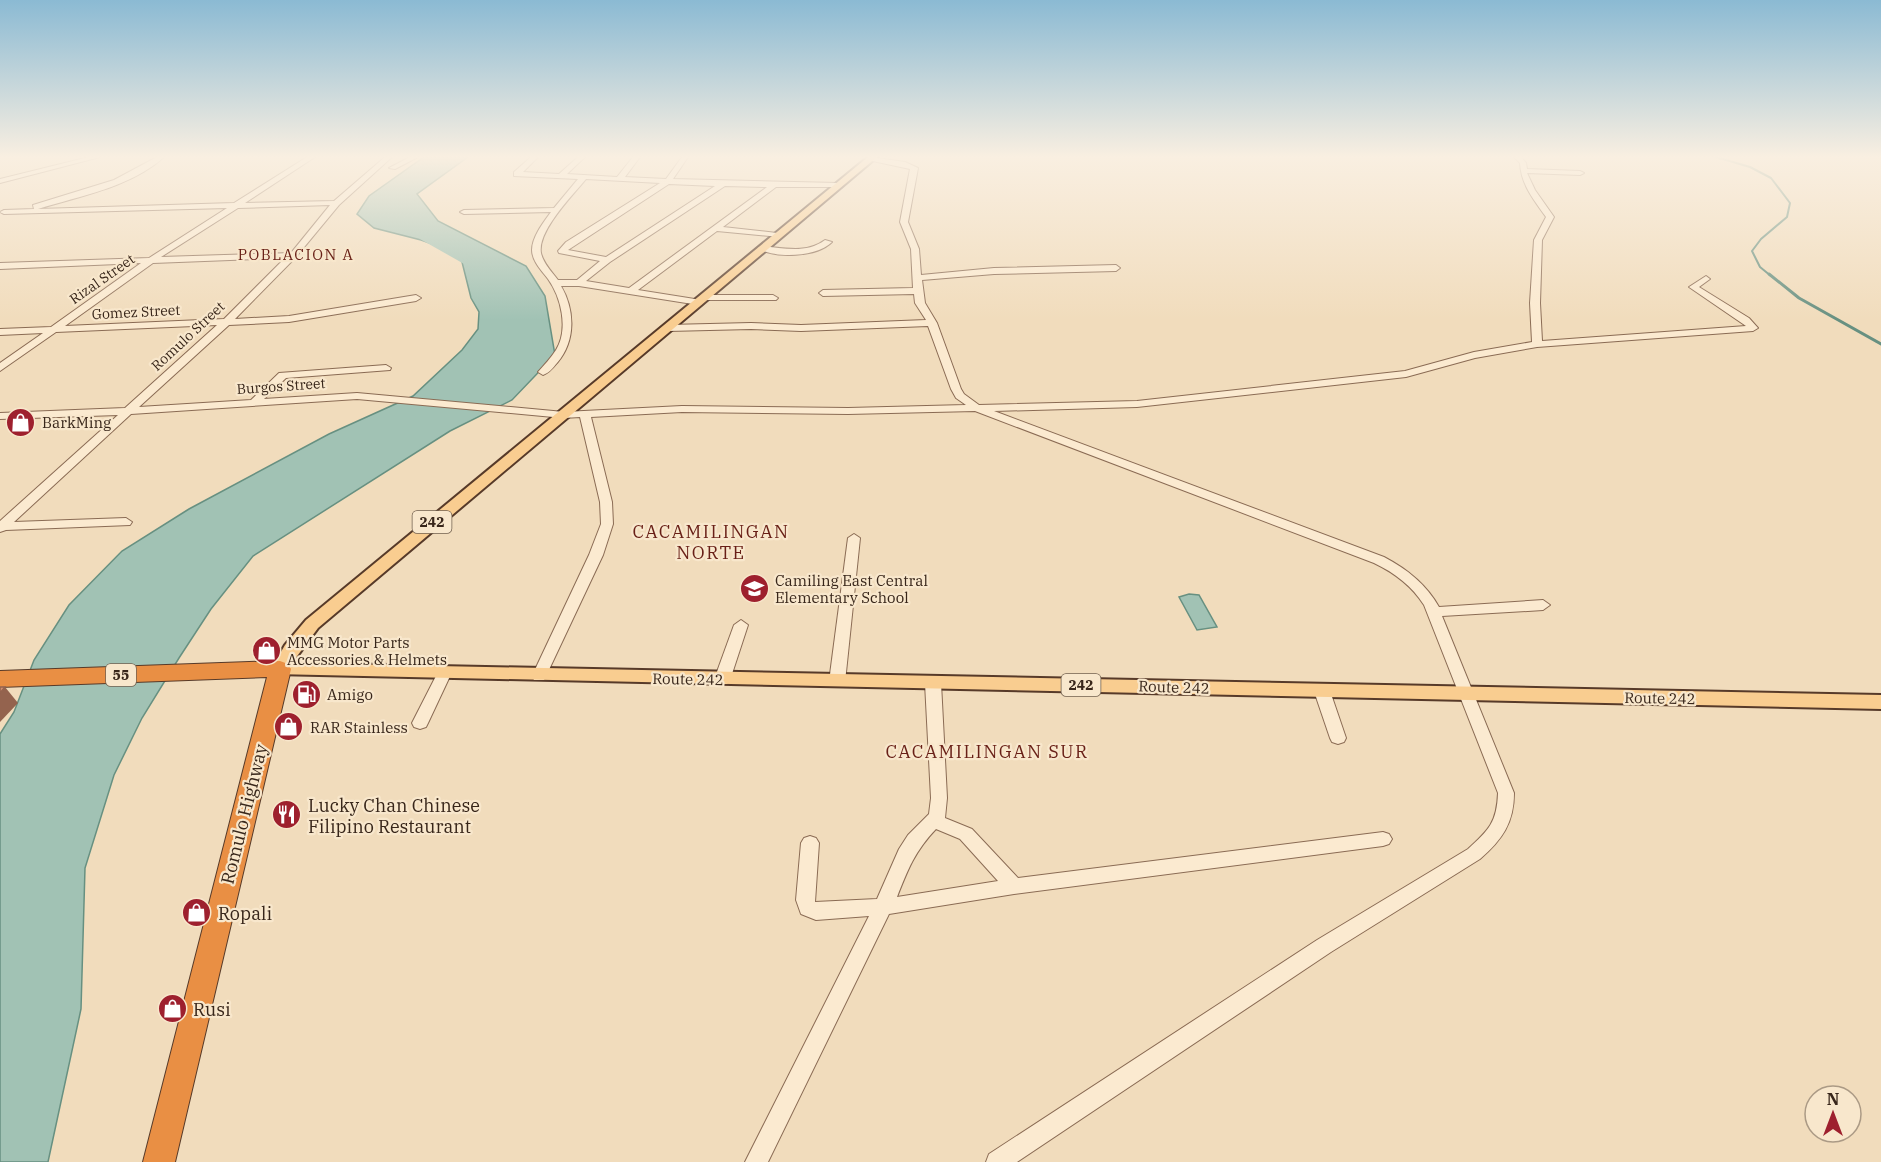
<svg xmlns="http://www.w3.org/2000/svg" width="1881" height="1162" font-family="'IBM Plex Serif',serif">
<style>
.water{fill:#a1c2b4;stroke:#679081;stroke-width:1.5}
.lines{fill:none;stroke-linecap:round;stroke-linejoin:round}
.stream-far1{stroke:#679081;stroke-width:2}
.stream{stroke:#679081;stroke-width:3}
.river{fill:#a1c2b4;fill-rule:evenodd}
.minor-casing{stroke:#8a6b54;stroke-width:2}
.major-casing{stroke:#573a29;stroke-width:4}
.highway-casing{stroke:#573a29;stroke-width:2}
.minor{fill:#fbead0;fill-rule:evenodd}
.major{fill:#f9cd90;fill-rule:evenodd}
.highway{fill:#e98f44;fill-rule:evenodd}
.shaded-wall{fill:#94634e}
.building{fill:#d38e6f;stroke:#94634e;stroke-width:1.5}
.labels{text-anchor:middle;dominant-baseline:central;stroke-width:4.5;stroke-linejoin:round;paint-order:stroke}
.far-street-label{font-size:14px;fill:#38261a;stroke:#f8e7cc}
.shield{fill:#f8e7cc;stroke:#72604f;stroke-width:1.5}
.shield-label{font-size:14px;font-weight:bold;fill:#38261a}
.far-quarter-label{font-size:15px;letter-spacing:1.5px;fill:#681f16;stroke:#f8e7cc}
.poi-label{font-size:15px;fill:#38261a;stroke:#f8e7cc;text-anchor:start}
.street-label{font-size:15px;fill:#38261a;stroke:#f8e7cc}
.quarter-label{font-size:18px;letter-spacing:1.5px;fill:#681f16;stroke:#f8e7cc}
.near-poi-label{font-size:18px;fill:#38261a;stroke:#f8e7cc;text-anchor:start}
.near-street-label{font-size:18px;fill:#38261a;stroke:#f8e7cc}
</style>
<rect width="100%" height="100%" fill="#f1dcbc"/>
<g class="water">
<path d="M424 157H468L417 194 438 221 526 266 545 296 555 355 512 400 450 431 253 556 211 609 179 658 142 718 114 775 85 868 81 1009 48 1162H0V734L14 712 34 660 69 605 122 551 189 509 329 434 413 396 462 350 478 329 479 312 471 298 460 254 421 240 374 228 357 214 369 196Z"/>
<path d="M1189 594 1199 595 1217 627 1197 630 1179 597Z"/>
</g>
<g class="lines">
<path class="stream-far1" d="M1716 157 1750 167 1771 178 1790 203 1787 217 1761 239 1752 251 1760 267 1771 276"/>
<path class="stream" d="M1769 274 1799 298 1881 344"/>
<path class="river" d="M425 232 490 267 492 270 485 274 480 273 420 239 418 236 420 233Z"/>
<defs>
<g id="minor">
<path d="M89 157H100L0 183V179Z"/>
<path d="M157 157H164C131 187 80 196 38 209L234 203 307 157H315L245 203 334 201 385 157H392L339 205 296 257 235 319 289 316 416 295 421 298 416 301 289 322 229 325 139 407 251 400 279 373 386 365 391 368 390 370 286 378 264 399 357 393 564 412 682 406 848 408 966 405 956 398 951 389 928 326 801 331 751 329 668 331 663 328 668 325 751 323 801 325 926 320 915 303 914 294 823 296 819 293 823 290 913 288 911 249 900 222 910 169 868 160 870 157 905 162 918 168 908 222 919 249 921 275 994 268 1116 265 1120 268 1116 271 994 274 922 280 925 303 937 323 961 389 964 394 979 405 1137 401 1405 371 1474 352 1532 342 1530 303 1534 240 1546 217C1533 199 1521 184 1520 163L1514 157H1521L1526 163 1527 169 1580 171 1584 173 1580 175 1527 173 1535 190 1554 217 1542 240 1540 303 1542 341 1746 326 1689 287 1706 276 1710 279 1699 287 1749 318 1758 328 1753 331 1537 347 1475 358 1406 377 1137 407 994 411 1384 557C1407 569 1426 584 1439 607L1543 600 1550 605 1543 610 1442 616 1514 793C1514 823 1502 840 1480 859L1331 952 1017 1162H986L989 1154 1317 940 1468 849C1489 830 1497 822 1498 793L1424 605C1412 586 1395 573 1374 563L975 411 848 414 682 412 591 417 612 502 613 524 603 555 546 676 544 680H534L532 676 589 555 601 524 600 502 580 417 564 418 357 399 131 414 14 522 126 518 132 522 130 525 6 530 0 532V521L118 415 0 419V413L125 408 217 325 56 332 0 371V363L43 333 0 335V329L51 327 141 263 0 269V263L149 258 227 208 4 214 0 212 4 210 34 209 33 205 114 180ZM330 205 291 253 161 257 238 208ZM285 258 224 319 65 326 153 263Z"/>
<path d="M410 157H418L395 169 389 168Z"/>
<path d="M531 157H538L523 172 559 174 578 157H585L567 174 617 177 633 157H640L625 177 666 179 682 157H688L673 179 838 183 842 185 838 187H776L723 227 777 233H780V237L717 231 638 290 701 300V296L704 295H773L778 298 776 300H702V304L699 305 579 286H561C575 310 576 341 557 363 553 368 549 373 543 375L538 372C544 365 551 358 556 350 569 329 561 297 548 279 542 271 532 261 532 250 532 237 543 223 551 212L464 214 460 212 464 210 554 208 578 179 514 176V172ZM586 179 660 183 566 242 558 251 559 253 600 261 577 280H558C552 272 543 263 541 253 537 231 573 195 586 179ZM669 184 715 186 606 257 568 250ZM725 186 767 187 629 288 586 281 610 262Z"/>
<path d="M825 240 832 242C817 257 775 259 758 248L762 246C784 248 806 254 825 240Z"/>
<path d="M854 534 860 538 845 682 842 686H832L829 682 848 538Z"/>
<path d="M741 620 748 625 730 680 727 684H717L714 680 734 625Z"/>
<path d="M444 669 449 670 451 674 428 723 426 727 420 729 414 727 412 723 437 674 439 670Z"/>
<path d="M933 678 938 679 941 683 947 798 945 818 972 829 1018 878 1383 832 1389 834 1392 839 1389 844 1383 846 1014 894 889 914 768 1162H745L869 916 816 920 801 914 796 900 801 843 804 838 810 836 816 838 819 843 815 902 877 899 899 849 908 835 929 814 931 798 925 683 928 679ZM936 829 960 839 998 881 897 897C908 869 915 851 936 829Z"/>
<path d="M1322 685 1327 687 1330 691 1346 738 1344 742 1338 744 1332 742 1330 738 1314 691 1317 687Z"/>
</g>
<path id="major" d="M868 157H877L318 628 292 663 1881 695V709L274 674 271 669 285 645 306 620Z"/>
<path id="highway" d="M280 661 288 664 291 669 175 1162H143L267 677 0 687V671Z"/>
</defs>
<use href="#minor" class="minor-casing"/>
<use href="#major" class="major-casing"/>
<use href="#highway" class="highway-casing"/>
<use href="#minor" class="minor"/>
<use href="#major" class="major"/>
<use href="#highway" class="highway"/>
</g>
<path class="shaded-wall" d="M5 687 18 703 0 722V693Z"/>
<path class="building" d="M0 687H5L0 693Z"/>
<linearGradient id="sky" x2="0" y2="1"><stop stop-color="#8bbad3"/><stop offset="0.49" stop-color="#f9efe1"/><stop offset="1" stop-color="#f9efe1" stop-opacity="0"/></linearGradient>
<rect width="1881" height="320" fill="url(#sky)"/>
<defs>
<symbol id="shop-disc" viewBox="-11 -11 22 22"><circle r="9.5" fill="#9e202e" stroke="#f8e7cc"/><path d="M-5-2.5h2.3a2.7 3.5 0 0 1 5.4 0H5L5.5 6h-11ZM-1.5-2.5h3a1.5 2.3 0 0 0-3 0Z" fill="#fff"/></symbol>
<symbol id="school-disc" viewBox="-11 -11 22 22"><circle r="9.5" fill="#9e202e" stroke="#f8e7cc"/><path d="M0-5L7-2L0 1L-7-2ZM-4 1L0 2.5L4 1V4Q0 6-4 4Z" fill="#fff"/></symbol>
<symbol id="fuel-disc" viewBox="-11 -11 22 22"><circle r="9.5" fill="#9e202e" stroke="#f8e7cc"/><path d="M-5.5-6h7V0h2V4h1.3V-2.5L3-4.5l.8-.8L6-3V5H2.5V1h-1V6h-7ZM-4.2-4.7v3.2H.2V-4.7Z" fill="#fff"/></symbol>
<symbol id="restaurant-disc" viewBox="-11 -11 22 22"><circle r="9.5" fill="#9e202e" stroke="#f8e7cc"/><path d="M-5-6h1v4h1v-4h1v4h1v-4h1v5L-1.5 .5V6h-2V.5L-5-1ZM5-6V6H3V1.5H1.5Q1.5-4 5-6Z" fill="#fff"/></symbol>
</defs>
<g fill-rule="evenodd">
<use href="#shop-disc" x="4" y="406" width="33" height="33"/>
<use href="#school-disc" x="738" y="572" width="33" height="33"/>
<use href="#shop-disc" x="250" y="634" width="33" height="33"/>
<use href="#fuel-disc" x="290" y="678" width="33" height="33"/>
<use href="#shop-disc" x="272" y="710" width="33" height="33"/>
<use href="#restaurant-disc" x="270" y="798" width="33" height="33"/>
<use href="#shop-disc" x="180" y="896" width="33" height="33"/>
<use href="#shop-disc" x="156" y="992" width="33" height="33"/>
</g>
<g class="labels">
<g class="far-street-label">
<text transform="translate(102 279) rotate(-35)">Rizal Street</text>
<text transform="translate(136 312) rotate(-3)">Gomez Street</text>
<text transform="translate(188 336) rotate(-43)">Romulo Street</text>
<text transform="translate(281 386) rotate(-4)">Burgos Street</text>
</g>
<g class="shield">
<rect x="412.5" y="511" width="39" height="22" rx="4.5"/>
<rect x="106" y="664" width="30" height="22" rx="4.5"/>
<rect x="1061.5" y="674" width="39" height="22" rx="4.5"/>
</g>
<g class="shield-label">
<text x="432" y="522">242</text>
<text x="121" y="675">55</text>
<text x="1081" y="685">242</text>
</g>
<g class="far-quarter-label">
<text x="296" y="254">POBLACION A</text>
</g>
<g class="poi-label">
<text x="42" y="422">BarkMing</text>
<text x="775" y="580">Camiling East Central<tspan x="775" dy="17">Elementary School</tspan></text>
<text x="287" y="642">MMG Motor Parts<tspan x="287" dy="17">Accessories &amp; Helmets</tspan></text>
<text x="327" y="694">Amigo</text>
<text x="310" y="727">RAR Stainless</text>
</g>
<g class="street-label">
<text transform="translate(688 679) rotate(1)">Route 242</text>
<text transform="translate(1174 687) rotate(2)">Route 242</text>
<text transform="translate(1660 698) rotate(1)">Route 242</text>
</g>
<g class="quarter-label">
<text x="711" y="531">CACAMILINGAN<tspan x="711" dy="21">NORTE</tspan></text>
<text x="987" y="751">CACAMILINGAN SUR</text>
</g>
<g class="near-poi-label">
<text x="308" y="805">Lucky Chan Chinese<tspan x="308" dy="21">Filipino Restaurant</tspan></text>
<text x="218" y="913">Ropali</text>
<text x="193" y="1009">Rusi</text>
</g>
<g class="near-street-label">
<text transform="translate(244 814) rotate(-76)">Romulo Highway</text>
</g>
</g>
<g transform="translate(1833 1114)"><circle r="28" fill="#f8e7cc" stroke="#ab9a85" stroke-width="1.5"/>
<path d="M0-4.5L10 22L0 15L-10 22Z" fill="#9e202e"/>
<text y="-9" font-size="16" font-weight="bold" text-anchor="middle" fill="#38261a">N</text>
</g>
</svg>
